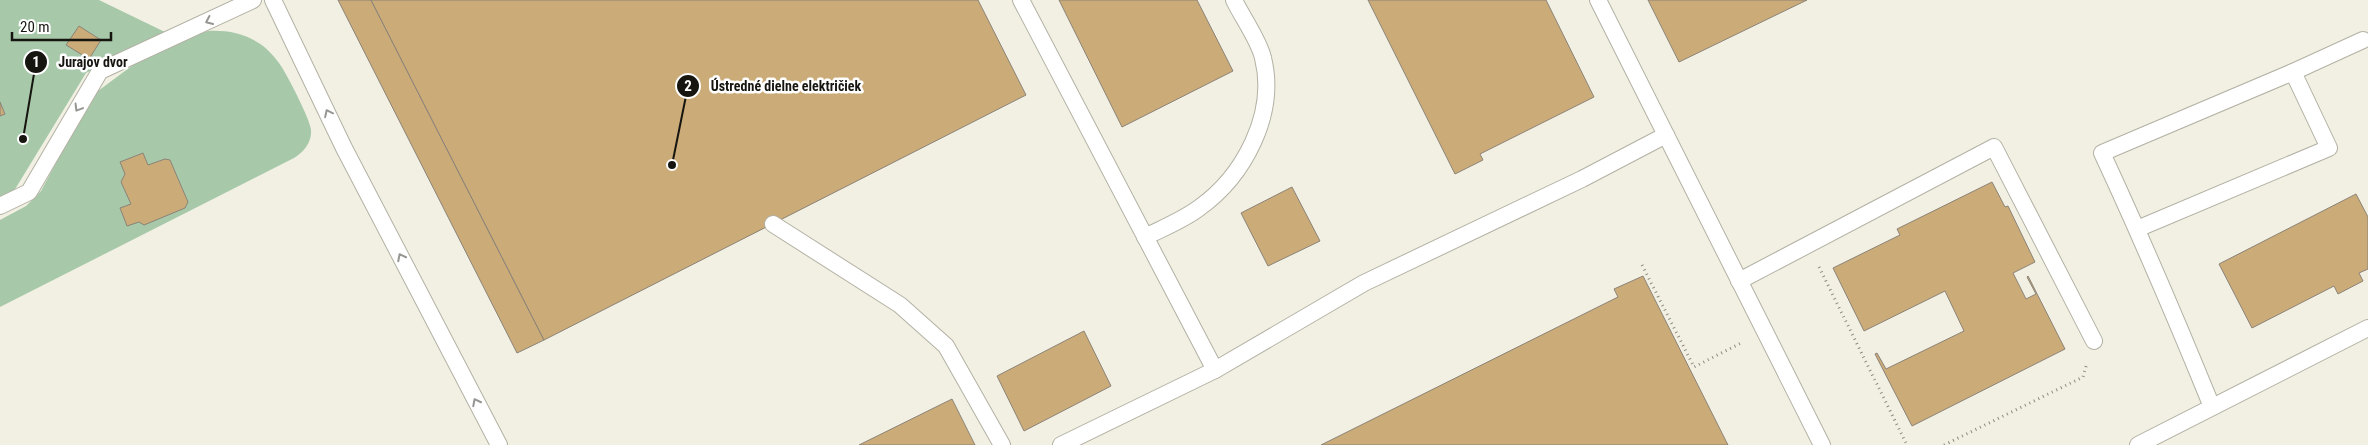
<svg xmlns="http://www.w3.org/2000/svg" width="2368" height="445" font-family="'Roboto Condensed',sans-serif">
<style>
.green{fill:#a7c9aa}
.building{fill:#cbab78;stroke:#8b8378}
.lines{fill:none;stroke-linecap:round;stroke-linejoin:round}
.service-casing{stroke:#b3b1a4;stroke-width:18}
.path{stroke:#8d8c82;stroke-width:3;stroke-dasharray:1 4;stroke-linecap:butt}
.service{stroke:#fff;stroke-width:16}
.oneway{stroke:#969693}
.leader{fill:none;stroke:#161510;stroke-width:2}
.callout-dot{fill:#161510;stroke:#fff;stroke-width:2}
.mark-label{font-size:15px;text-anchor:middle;font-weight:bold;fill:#fff}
.callout-label{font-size:14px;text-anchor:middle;font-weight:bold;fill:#161510;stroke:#fff;stroke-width:5;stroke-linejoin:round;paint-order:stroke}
</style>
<rect width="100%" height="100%" fill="#f2f0e2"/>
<g class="green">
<path d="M0 0H99L167 33 86 73 6 204 0 207Z"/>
<path d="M208 31C225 30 243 33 257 42 266 47 273 55 279 63 286 72 311 121 311 130 312 142 304 152 294 158L0 307V220L26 206 41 191 79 120 98 91 133 65 190 36Z"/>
</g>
<g class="building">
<path d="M338 0H371L544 340 517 353Z"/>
<path d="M371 0H978L1026 95 544 340Z"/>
<path d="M1059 0H1197L1233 71 1122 127Z"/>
<path d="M1368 0H1546L1594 97 1480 154 1483 160 1455 174Z"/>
<path d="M1648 0H1807L1679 62Z"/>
<path d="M79 26 101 40 89 59 66 45Z"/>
<path d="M0 102 5 114 0 116Z"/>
<path d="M143 153 148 165 165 159 170 160 188 202 185 208 144 225 139 222 127 226 120 208 131 204 121 182 125 174 120 162Z"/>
<path d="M1992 182 2005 207 2008 206 2035 262 2013 273 2026 299 2036 294 2027 277 2028 276 2065 349 1912 426 1875 354 1877 353 1886 369 1964 331 1945 291 1864 331 1833 268 1900 235 1897 229Z"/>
<path d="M1292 187 1320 241 1268 266 1241 213Z"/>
<path d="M2356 194 2368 217V269L2359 273 2363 281 2338 294 2334 286 2252 328 2219 264Z"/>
<path d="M1643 276 1728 445H1321L1618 297 1614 289Z"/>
<path d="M1084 331 1111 386 1024 431 997 376Z"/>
<path d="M952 399 975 445H859Z"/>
</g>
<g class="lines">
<defs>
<g id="service">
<path d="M273 0 344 148 499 445"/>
<path d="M1021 0 1215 370"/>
<path d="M1598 0 1822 445"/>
<path d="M2293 72 2363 40"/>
<path d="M0 206 29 192 100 71 253 0"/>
<path d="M773 224 900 305 946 346 1002 445"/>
<path d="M2137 229 2329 148 2293 72 2102 153C2141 237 2177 321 2212 407"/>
<path d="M1145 237C1163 228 1183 220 1199 208 1244 176 1277 114 1263 58 1259 40 1242 17 1234 0"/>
<path d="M1739 281 1994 147 2094 341"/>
<path d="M1061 445 1215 370 1364 283 1582 179 1666 135"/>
<path d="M2138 445 2368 328"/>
</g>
</defs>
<use href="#service" class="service-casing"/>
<g class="path">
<path d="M1642 265 1694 367 1741 343"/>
<path d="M1819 267 1907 445"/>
<path d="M1944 445 2083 377 2087 363"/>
</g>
<use href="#service" class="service"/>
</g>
<defs><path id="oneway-chevron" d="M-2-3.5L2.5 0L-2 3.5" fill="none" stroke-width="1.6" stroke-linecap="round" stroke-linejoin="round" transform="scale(1.25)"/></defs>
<g class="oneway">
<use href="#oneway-chevron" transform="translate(209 21) rotate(155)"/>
<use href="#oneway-chevron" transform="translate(78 108) rotate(121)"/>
<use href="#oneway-chevron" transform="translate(328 113) rotate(-116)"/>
<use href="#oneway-chevron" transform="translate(401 257) rotate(-117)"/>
<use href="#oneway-chevron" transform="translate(476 402) rotate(-117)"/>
</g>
<path class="leader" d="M23 139L36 62M672 165L688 86"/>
<g class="callout-dot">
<circle cx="23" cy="139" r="5"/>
<circle cx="672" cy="165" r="5"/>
<circle cx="36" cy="62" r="12"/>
<circle cx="688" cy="86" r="12"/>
</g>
<g class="mark-label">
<text x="36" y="67">1</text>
<text x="688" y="91">2</text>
</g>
<g class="callout-label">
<text x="93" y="67">Jurajov dvor</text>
<text x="786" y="91">Ústredné dielne električiek</text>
</g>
<path d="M12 32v8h99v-8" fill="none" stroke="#161510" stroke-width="2.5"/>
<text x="20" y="32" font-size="15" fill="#161510" stroke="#ffffff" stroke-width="4" paint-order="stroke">20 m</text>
</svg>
